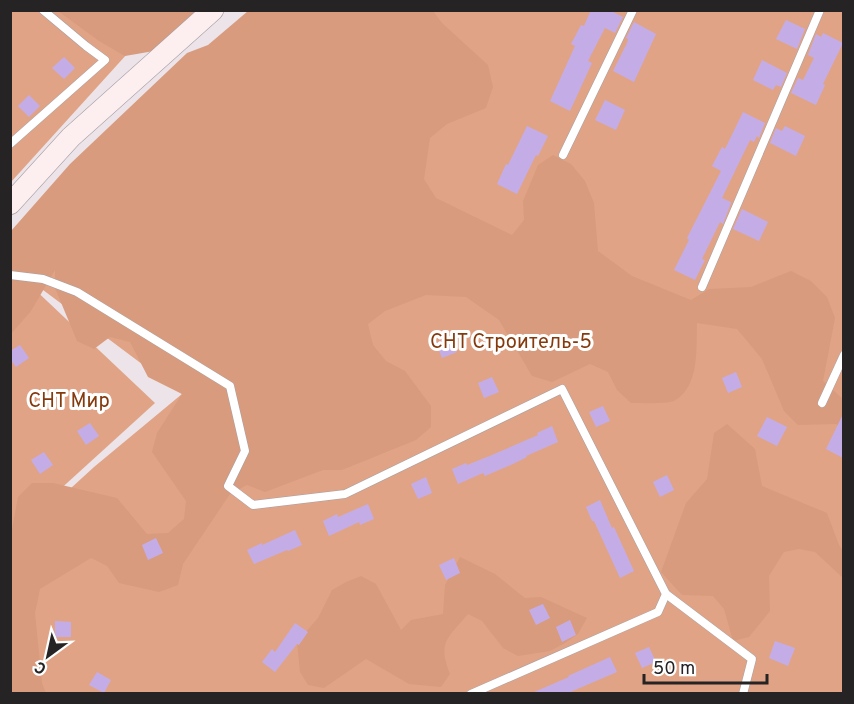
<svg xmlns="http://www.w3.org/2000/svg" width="854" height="704" font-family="Overpass,sans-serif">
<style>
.green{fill:#e1a385}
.forest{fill:#d89b7d}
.building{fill:#c4ade7}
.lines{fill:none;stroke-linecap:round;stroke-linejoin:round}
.lane-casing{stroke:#a69fa3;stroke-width:9}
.secondary-casing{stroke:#a69fa3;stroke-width:22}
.lane{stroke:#fff;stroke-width:8}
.secondary{stroke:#fdeef0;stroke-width:21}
.labels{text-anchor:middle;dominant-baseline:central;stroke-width:6;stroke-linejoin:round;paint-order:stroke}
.park-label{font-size:20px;fill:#843a0d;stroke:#fff}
</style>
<rect width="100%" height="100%" fill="#ece4e9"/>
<g class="green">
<path d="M11 11H102L137 43 11 182Z"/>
<path d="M272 11H843V693H11V543L94 467 182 394 11 266Z"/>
<path d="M11 267 155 403 11 534Z"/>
</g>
<g class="forest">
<path d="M58 11H198L154 51 125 56 99 41Z"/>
<path d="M248 11H433L442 23 488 65 493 87 486 108 447 124 430 138 424 179 436 198 512 235 524 220 523 201 538 165 553 155 571 164 585 181 594 203 598 251 632 276 691 300 709 289 751 287 791 271 811 281 827 297 835 318 823 381 843 399V428L836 424 798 425 784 411 762 359 737 329 697 323C696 349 700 386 674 401 668 404 640 403 631 403L617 390 608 372 590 364 552 382 532 376 499 320 466 297 426 295 385 311 368 324 373 345 386 361 405 371 431 406V427L416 440 342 470H323L265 492 247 485 230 494 183 564 178 585 159 592 119 583 107 566 91 558 40 589 35 613 42 683 46 693H11L10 540 18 497 32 483H53L117 498 147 534 168 533 184 519 186 501 152 452 157 433 182 394 148 377 130 342 110 337 94 349 77 341 55 288V270L31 311 11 334V231L70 164 187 53 208 45Z"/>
<path d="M727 424 755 449 762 486 827 513 839 545 843 551V578L815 552 799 549 784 552 769 576 770 611 749 637 733 641 724 609 713 596 682 595 661 572 686 503 707 479 714 433Z"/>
<path d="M460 557 495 574 525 598 541 597 587 618 578 634 565 643 550 651 518 656 503 648 482 621 468 614C448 638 437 642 450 674L441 687 409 684 366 659 324 688 308 685 300 672 297 642 318 618 332 590 346 582 361 576 376 584 401 630 411 620 443 614 445 585Z"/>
</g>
<g class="building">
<path d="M591 10H609L623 17 615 33 605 28 588 61 592 63 570 111 550 101 575 46 571 44 581 25 584 26Z"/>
<path d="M786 20 805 29 797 49 776 39Z"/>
<path d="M634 22 656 34 634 82 613 71 627 43 628 39 626 38Z"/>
<path d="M823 33 843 43 823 84 825 85 816 105 791 93 798 78 803 80 814 58 808 55 816 34 821 37Z"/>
<path d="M64 57 75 68 64 79 52 68Z"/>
<path d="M762 60 787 73 781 87 776 85 773 90 753 80Z"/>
<path d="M29 95 40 106 29 117 18 106Z"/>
<path d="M605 100 625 110 616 130 595 120Z"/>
<path d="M743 112 765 123 759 138 757 136 754 142 750 140 722 198 731 202V203L723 224 720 222 702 259 705 260 695 280 674 270 689 240 687 238 721 171 712 166 722 147 725 149Z"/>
<path d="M527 126 548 136 538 156 536 155 517 194 497 184 506 164 508 165Z"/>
<path d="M785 126 805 136 796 156 770 143 776 128 782 131Z"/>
<path d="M742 209 768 222 759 241 733 229Z"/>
<path d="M450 337 457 352 442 358 436 343Z"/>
<path d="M20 345 29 358 16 367 10 359V351Z"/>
<path d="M736 372 742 387 728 393 722 378Z"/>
<path d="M492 377 499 392 484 398 478 383Z"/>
<path d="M603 406 610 421 596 427 589 412Z"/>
<path d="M843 414V458L826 449Z"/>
<path d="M767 417 787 427 777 446 757 436Z"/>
<path d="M90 423 99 436 86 445 77 431Z"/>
<path d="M552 426 558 442 526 456 527 457 513 464 485 476 483 473 458 484 452 469 466 463 467 465 492 455 538 435 537 433Z"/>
<path d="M44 452 53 465 40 474 31 460Z"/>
<path d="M667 475 674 490 660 497 653 482Z"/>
<path d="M426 477 432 493 418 499 411 484Z"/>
<path d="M600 500 612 528 614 527 634 571 620 578 594 521H592L586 507Z"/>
<path d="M368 504 374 519 360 525 359 522 329 536 323 521 337 514 338 517Z"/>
<path d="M295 530 302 545 288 551 287 550 254 564 247 550 262 543V545Z"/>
<path d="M156 538 163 553 148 560 142 545Z"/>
<path d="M454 558 460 573 446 580 439 565Z"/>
<path d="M543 604 550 618 536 625 529 610Z"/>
<path d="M570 620 576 635 562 642 556 627Z"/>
<path d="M55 621 71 622V637H55Z"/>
<path d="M295 623 308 632 299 645 297 644 275 672 262 662 272 649 275 652Z"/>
<path d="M775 641 795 648 788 666 769 658Z"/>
<path d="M649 647 656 662 642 668 635 653Z"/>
<path d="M610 657 617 672 568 693H532L569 677 568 676Z"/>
<path d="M97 672 111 680 104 693 89 685Z"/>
</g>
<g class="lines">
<defs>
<g id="lane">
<path d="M10 144 105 60 86 46 43 10"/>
<path d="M563 155 633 10"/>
<path d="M10 275 43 279 77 292 230 386 245 451 228 486 253 505 345 494 562 389 666 594 658 612 471 694"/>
<path d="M702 287 820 10"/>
<path d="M822 403 844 355"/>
<path d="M666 594 752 659 743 694"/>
</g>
<path id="secondary" d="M10 204 71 137 213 10"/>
</defs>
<use href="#lane" class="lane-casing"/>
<use href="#secondary" class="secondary-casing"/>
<use href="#lane" class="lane"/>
<use href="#secondary" class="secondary"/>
</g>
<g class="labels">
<g class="park-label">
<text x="511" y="343">СНТ Строитель-5</text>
<text x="69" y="402">СНТ Мир</text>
</g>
</g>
<rect width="854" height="704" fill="none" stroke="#252324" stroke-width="24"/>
<g transform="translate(48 656) rotate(213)" stroke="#ffffff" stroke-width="4.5" paint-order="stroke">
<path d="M0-4.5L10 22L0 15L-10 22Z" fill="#252324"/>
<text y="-9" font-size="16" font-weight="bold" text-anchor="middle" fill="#252324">С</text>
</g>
<path d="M644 674v9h123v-9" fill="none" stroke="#252324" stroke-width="3"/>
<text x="653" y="674" font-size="18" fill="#252324" stroke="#ffffff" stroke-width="4.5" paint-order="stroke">50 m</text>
</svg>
